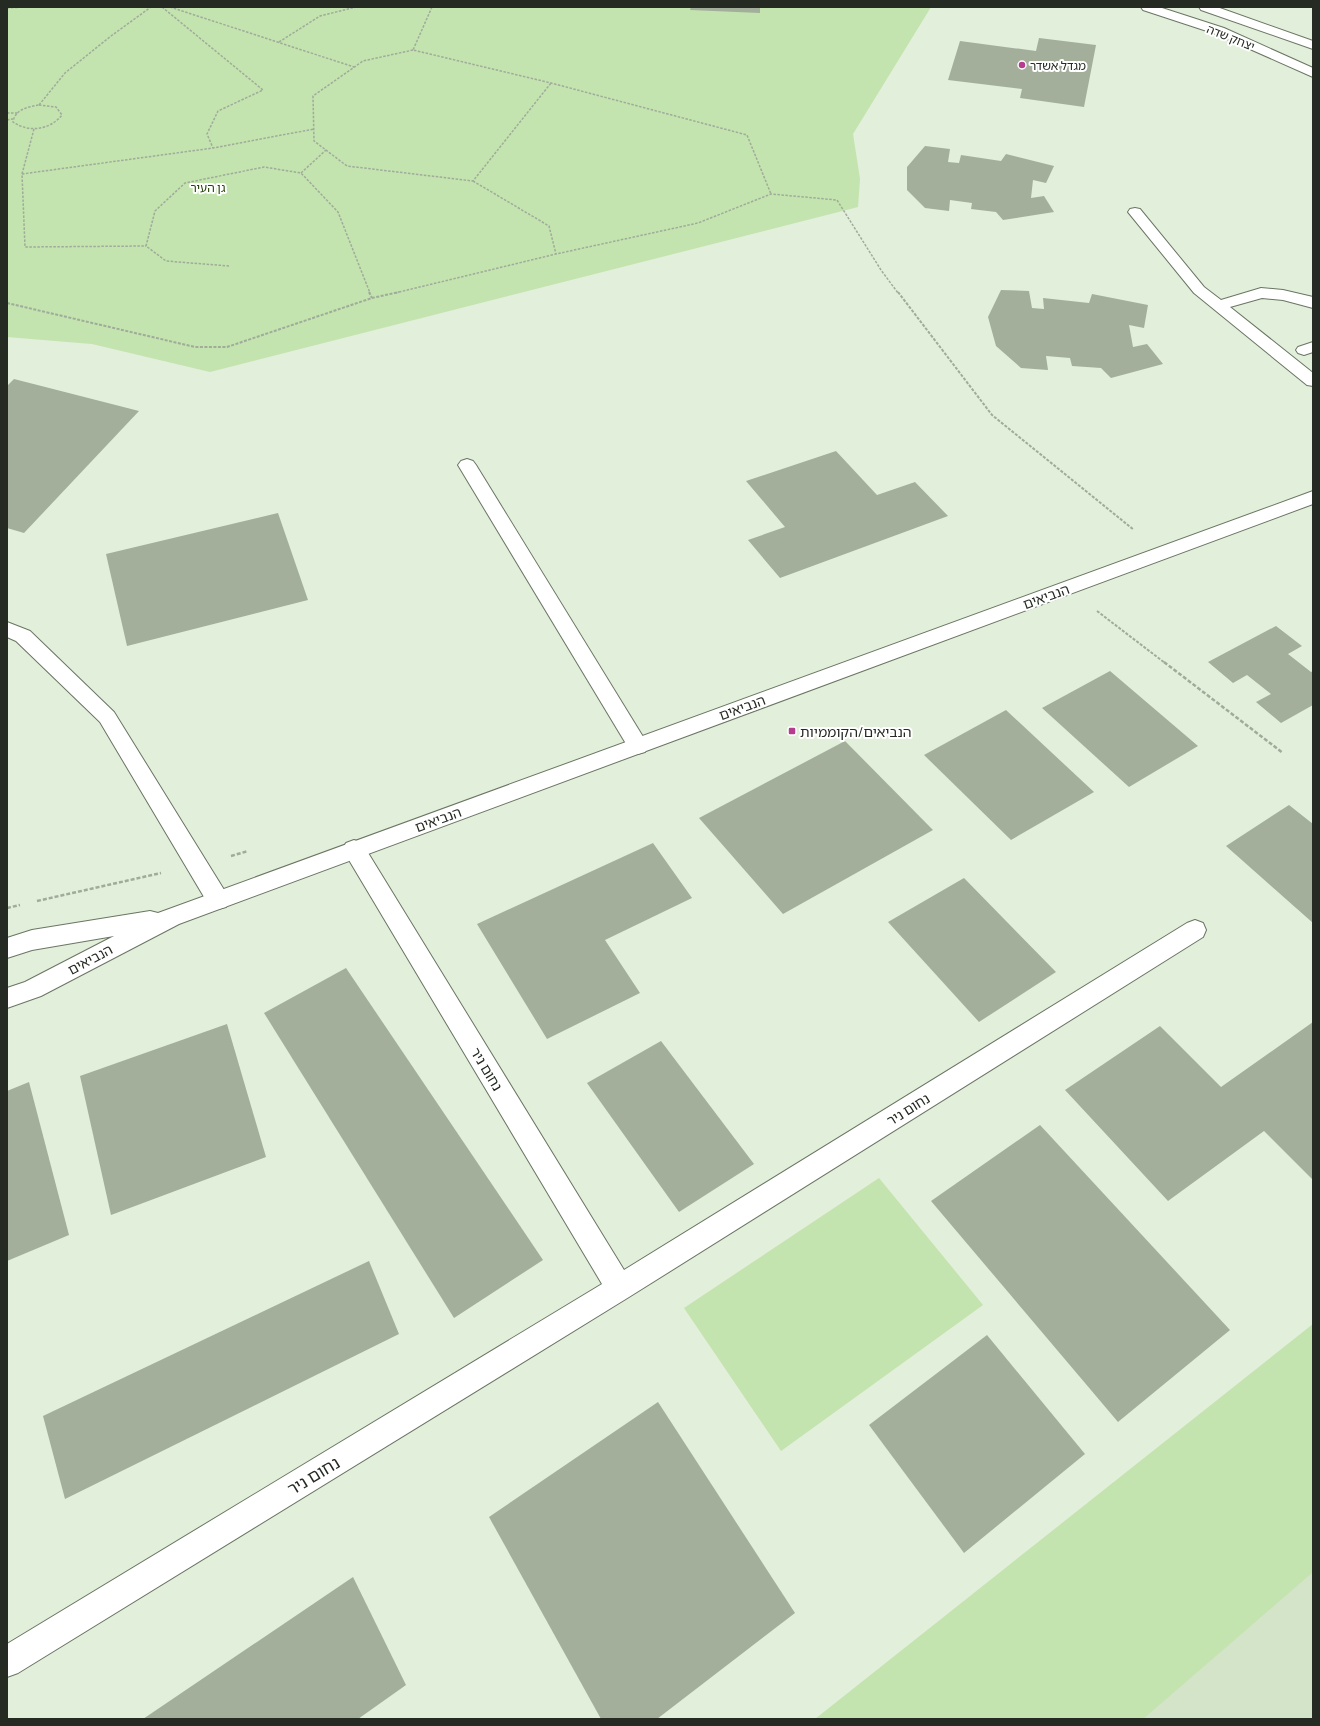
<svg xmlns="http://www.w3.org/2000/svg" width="1320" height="1726" font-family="Barlow,'Noto Sans Hebrew',sans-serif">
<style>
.built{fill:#d3e4c9}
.green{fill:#c3e3af}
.building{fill:#a3af9b}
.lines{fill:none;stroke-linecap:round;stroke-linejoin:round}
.lane-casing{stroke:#6a7563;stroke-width:2}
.street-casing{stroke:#6a7563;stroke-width:2}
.secondary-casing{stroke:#6a7563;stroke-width:2}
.path-far2{stroke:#a0ab9a;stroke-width:1.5;stroke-dasharray:2.5 1.5;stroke-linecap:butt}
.path-far1{stroke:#a0ab9a;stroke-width:2;stroke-dasharray:3 1.5;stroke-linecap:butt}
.path{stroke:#a0ab9a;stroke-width:2.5;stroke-dasharray:4 2;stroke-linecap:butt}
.lane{fill:#fff;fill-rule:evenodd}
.street{fill:#fff;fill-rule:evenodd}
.secondary{fill:#fff;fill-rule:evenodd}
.poi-dot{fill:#b63c8e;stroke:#fff;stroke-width:1.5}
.labels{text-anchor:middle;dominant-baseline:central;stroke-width:4;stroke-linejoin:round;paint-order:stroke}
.far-street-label{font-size:12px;fill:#252a22;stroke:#fff}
.far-poi-label{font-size:12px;fill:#252a22;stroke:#fff;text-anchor:start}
.far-park-label{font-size:12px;fill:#244207;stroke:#fff}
.street-label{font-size:14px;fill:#252a22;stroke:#fff}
.poi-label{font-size:14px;fill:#252a22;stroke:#fff;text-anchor:start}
.near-street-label{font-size:17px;fill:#252a22;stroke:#fff}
</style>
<rect width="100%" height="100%" fill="#e2efda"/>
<path class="built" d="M1313 1498V1719H1058Z"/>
<g class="green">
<path d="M7 7H931L853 134 860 179 858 207 210 372 92 344 7 337Z"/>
<path d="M879 1178 983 1305 781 1451 684 1308Z"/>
<path d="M1313 1324V1572L1143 1719H815Z"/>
</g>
<g class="building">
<path d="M691 7H760V13L690 10Z"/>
<path d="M1039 38 1096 45 1084 107 1020 98 1022 89 948 80 960 41 1036 51Z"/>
<path d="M925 146 950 149 948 162 959 163 961 155 1001 161 1006 154 1054 166 1046 183 1033 180 1031 198 1044 196 1054 212 1003 220 996 212 971 209 972 203 950 200 949 211 925 208 907 190V167Z"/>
<path d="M1001 290 1029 291 1032 308 1044 309 1043 298 1089 303 1092 294 1148 305 1144 328 1129 325 1133 347 1147 344 1163 364 1111 378 1101 368 1072 366 1070 358 1046 356 1048 370 1021 368 996 346 988 317Z"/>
<path d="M14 379 139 411 24 533 7 528V386Z"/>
<path d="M836 451 877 495 915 482 948 516 780 578 748 540 785 527 746 481Z"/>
<path d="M278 513 308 600 127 646 106 554Z"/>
<path d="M1276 626 1302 646 1288 654 1311 672 1313 671V705L1281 723 1256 702 1271 694 1247 675 1233 683 1208 662Z"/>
<path d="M1110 671 1198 746 1129 787 1042 708Z"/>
<path d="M1006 710 1094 792 1011 840 924 755Z"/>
<path d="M845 741 933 830 783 914 699 818Z"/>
<path d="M1289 805 1313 824V923L1226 846Z"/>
<path d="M653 843 692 898 605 940 640 993 547 1039 477 924Z"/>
<path d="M964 878 1056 972 979 1022 888 922Z"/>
<path d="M346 968 543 1260 454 1318 264 1013Z"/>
<path d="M1313 1022V1180L1264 1131 1168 1201 1065 1090 1160 1026 1221 1087Z"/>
<path d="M227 1024 266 1157 111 1215 80 1076Z"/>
<path d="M661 1041 754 1164 679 1212 587 1083Z"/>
<path d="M29 1082 69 1235 7 1261V1091Z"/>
<path d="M1040 1125 1230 1330 1118 1422 931 1201Z"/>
<path d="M369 1261 399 1334 65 1499 43 1416Z"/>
<path d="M987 1335 1085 1454 964 1553 869 1425Z"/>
<path d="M658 1402 795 1613 657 1719H601L489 1517Z"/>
<path d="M353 1577 406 1685 358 1719H143Z"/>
</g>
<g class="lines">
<defs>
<g id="lane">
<path d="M1135 208 1140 209 1204 287 1221 300 1261 288 1283 290 1313 297V308L1283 300 1262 298 1230 307 1313 373V386L1307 385 1194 293 1128 212 1130 209Z"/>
<path d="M1313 342V352L1304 355 1298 353 1296 350 1298 347Z"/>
<path d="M467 459 473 461 476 465 645 740 648 746 645 752 638 754 631 752 458 465 461 461Z"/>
<path d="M7 622 30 631 114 712 226 893 229 900 226 907 218 909 210 907 100 722 16 641 7 637Z"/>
</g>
<path id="street" d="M354 840 362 843 624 1270 1187 923 1195 920 1203 923 1206 930 1203 937 629 1297 18 1673 7 1677V1644L602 1284 346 855 343 849 346 843Z"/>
<g id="secondary">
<path d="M1141 7H1159L1224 28 1313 68V77L1216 34 1143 10Z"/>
<path d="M1199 7H1217L1313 41V49L1201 10Z"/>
<path d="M1313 491V504L179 924 41 996 7 1008V988L25 982 114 936 32 950 7 958V938L32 930 150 911 158 913Z"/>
</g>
</defs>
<use href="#lane" class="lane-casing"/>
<use href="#street" class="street-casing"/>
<use href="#secondary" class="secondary-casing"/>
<g class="path-far2">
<path d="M162 7 263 90 218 111 207 134 213 148"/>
<path d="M170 7 354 67"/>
<path d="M432 7 413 50 551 83 747 135 771 194"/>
<path d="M7 8 24 7"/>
<path d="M279 42 320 16 356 7"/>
<path d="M413 50 363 61 313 96 314 141 347 166 473 181 551 83"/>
<path d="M39 105 65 73 111 36 151 7"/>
<path d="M39 105 56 107 62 115C50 130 29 133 13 122 15 109 28 107 39 105Z"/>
<path d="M7 113H18"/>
<path d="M7 120 13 119"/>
<path d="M34 129 22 174 25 247 146 246"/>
<path d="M301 173 326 150"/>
<path d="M22 174 213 148 314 129"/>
<path d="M473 181 549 226 556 254"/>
<path d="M229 266 166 261 146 246 155 211 185 183 264 167 301 173 338 212 370 293"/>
<path d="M395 293 556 254 698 223 771 194 837 200 881 270 898 293"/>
</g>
<g class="path-far1">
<path d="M369 292 372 298"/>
<path d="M898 292 992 415 1134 530"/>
<path d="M7 303 195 347H227L372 298 399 292"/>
<path d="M1097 611 1165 663"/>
</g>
<g class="path">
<path d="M1164 662 1283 753"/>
<path d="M231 856 248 851"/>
<path d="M37 901 161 873"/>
<path d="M7 908 20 905"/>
</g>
<use href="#lane" class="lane"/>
<use href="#street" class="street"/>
<use href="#secondary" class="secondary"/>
</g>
<g class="poi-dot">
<circle cx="1022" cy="65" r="4"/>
<rect x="788" y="727" width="8" height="8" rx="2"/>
</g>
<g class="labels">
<g class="far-street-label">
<text transform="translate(1231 37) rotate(22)">יצחק שדה</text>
</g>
<g class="far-poi-label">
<text x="1030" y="65">מגדל אשדר</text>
</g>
<g class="far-park-label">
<text x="208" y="187">גן העיר</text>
</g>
<g class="street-label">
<text transform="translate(1046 596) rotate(-20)">הנביאים</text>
<text transform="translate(742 707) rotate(-20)">הנביאים</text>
<text transform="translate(438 819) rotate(-20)">הנביאים</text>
<text transform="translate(90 959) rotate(-28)">הנביאים</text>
<text transform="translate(487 1069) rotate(59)">נחום ניר</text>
<text transform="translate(908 1109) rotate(-32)">נחום ניר</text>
</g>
<g class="poi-label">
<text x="800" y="731">הנביאים/הקוממיות</text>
</g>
<g class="near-street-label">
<text transform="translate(313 1475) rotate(-31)">נחום ניר</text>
</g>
</g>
<rect width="1320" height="1726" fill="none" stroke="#252a22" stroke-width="16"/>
</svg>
